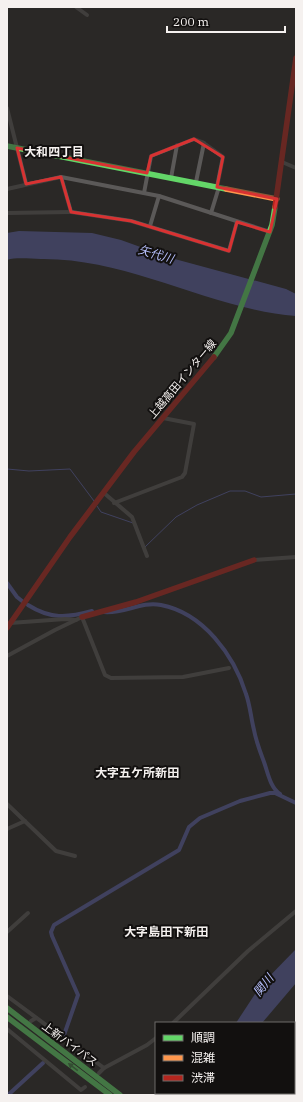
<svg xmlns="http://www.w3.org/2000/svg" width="303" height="1102" font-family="'IBM Plex Serif','Noto Sans JP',serif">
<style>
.water{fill:#5b60a3}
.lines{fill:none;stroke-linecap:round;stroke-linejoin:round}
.stream{stroke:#5b60a3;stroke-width:1}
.canal{stroke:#5b60a3;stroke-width:4}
.street{stroke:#5b5958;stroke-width:4}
.fast{stroke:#63d668;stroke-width:5.5}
.slow{stroke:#ff974d;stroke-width:5.5}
.jam{stroke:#b3261e;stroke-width:5.5}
.oneway{fill:#3f7d40}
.marked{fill:none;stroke:#d83232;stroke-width:3;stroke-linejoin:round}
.labels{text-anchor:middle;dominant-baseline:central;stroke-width:4;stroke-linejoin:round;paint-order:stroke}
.street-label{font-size:11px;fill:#f5f1ef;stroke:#12100f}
.neighbourhood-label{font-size:12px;font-weight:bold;fill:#f5f1ef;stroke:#12100f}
.water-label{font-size:12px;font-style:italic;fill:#b4bdf9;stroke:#12100f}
</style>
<rect width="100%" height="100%" fill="#2a2826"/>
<g class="water">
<path d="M19 231 92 233 121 240 171 258 286 289 296 294V316C209 309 130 258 41 259 30 259 17 257 7 260V233Z"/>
<path d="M296 949V983L262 1023H236L261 985Z"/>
</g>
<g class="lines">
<g class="stream">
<path d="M7 469 29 471 70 469 94 501"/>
<path d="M97 506 101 512 133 523"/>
<path d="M145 547 176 517 197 505 230 491H245L261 497 296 494"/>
</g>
<g class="canal">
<path d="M7 583 17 597 22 601"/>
<path d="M28 605C50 619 67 618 92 611"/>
<path d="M104 612C124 614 141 601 161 605 203 613 234 655 246 694 250 705 251 718 254 730 256 741 260 751 264 762 268 773 270 787 280 794"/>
<path d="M64 1035 78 995 52 936 51 932 54 925 179 850 189 827 200 818 240 801 270 793H275L296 803"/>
<path d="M8 1095 43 1063"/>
</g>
<g class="street">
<path d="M76 7 87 15"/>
<path d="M7 108 26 184"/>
<path d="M282 162 296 168"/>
<path d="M61 177 71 212 131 221 229 251 237 222"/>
<path d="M171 178 177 145"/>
<path d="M196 182 204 143"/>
<path d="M7 189 61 177 159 196 270 232"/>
<path d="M144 193 151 156 194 139 202 142 223 157 217 187"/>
<path d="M7 213 71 212"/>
<path d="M211 213 219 187"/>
<path d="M150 226 159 196"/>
<path d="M104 493 132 517 147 556"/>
<path d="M114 503 182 477 185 473 194 424 163 418"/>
<path d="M254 560 296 557"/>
<path d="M10 623 65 619 76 620"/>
<path d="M7 656 55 630 82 617 105 675 111 678 183 677 229 668"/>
<path d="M7 804 56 851 75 856"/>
<path d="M7 829 25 821"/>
<path d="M7 932 28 913"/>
<path d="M7 996 104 1068"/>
<path d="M31 1021 36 1018"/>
<path d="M173 1023 248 951 296 911"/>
<path d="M7 1029 81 1090 85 1087"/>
<path d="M99 1073 104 1068 147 1045 156 1038"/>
</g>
<g class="fast">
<path d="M7 146 226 189"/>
<path d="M214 357 231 333 272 225 275 207"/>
<path d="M7 1008 120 1095"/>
<path d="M7 1017 110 1095"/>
</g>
<path class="slow" d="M226 189 277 199"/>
<g class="jam">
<path d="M275 207 296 58"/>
<path d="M82 617 136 602 254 560"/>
<path d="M7 628 70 537 134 452 214 357"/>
</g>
</g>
<defs><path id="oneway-solid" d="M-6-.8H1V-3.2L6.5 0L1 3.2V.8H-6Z"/></defs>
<use class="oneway" href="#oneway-solid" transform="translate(73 1067) rotate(-143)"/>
<path d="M0 0H303V1102H0ZM194 139 223 157 217 187 277 199 270 232 237 222 229 251 131 221 71 212 61 177 26 184 17 148 147 173 151 156Z" fill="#2a2826" fill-opacity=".55" fill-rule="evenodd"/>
<path class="marked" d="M194 139 223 157 217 187 277 199 270 232 237 222 229 251 131 221 71 212 61 177 26 184 17 148 147 173 151 156Z"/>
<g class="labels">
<g class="street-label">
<text transform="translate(182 379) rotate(-50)">上越高田インター線</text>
<text transform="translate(70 1044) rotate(37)">上新バイパス</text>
</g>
<g class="neighbourhood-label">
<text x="54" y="151">大和四丁目</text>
<text x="137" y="772">大字五ケ所新田</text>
<text x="166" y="931">大字島田下新田</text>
</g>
<g class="water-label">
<text transform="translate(156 254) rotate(16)">矢代川</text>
<text transform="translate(263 985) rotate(-51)">関川</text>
</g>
</g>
<rect width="303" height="1102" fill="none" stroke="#f5f1ef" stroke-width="16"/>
<rect x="155" y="1022" width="140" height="72" fill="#12100f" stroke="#6d6a69"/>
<rect x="163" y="1035" width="20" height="6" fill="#63d668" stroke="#6d6a69"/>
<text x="191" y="1042" font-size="12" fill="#f5f1ef">順調</text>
<rect x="163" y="1055" width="20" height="6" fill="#ff974d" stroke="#6d6a69"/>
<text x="191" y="1062" font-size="12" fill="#f5f1ef">混雑</text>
<rect x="163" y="1075" width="20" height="6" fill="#b3261e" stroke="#6d6a69"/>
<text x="191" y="1082" font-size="12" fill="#f5f1ef">渋滞</text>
<path d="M167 26v6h118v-6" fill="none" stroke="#f5f1ef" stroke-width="2"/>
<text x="173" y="26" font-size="12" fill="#f5f1ef" stroke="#12100f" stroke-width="3" paint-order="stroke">200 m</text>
</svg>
